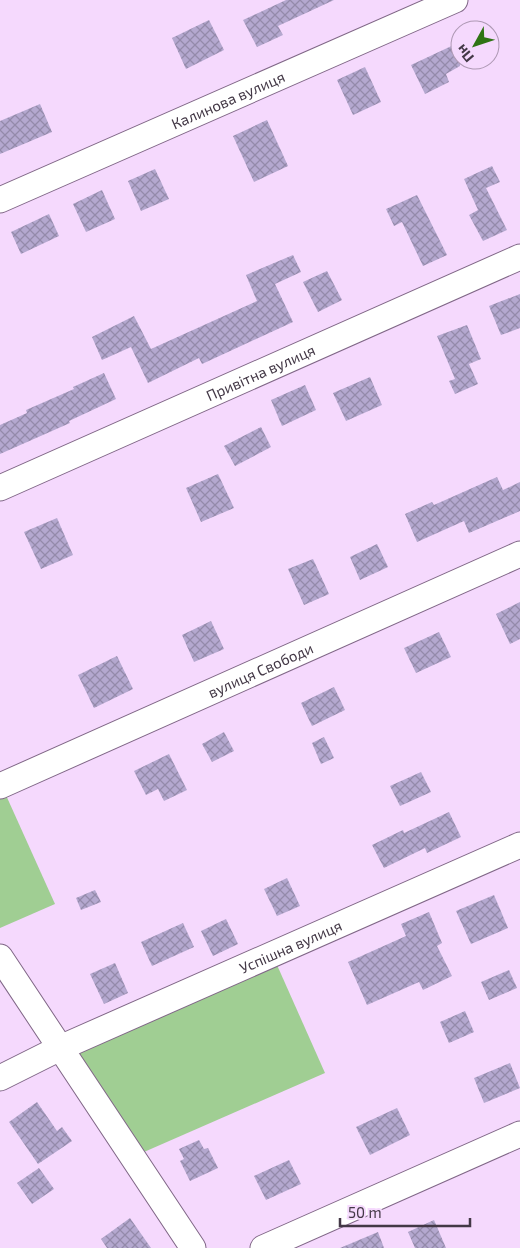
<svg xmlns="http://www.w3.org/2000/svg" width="520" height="1248" font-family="'Exo 2',sans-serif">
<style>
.green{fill:#a0ce93}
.building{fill:url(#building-cross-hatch)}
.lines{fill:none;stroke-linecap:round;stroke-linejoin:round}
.minor-casing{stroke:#806787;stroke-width:27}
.minor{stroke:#fff;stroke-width:25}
.labels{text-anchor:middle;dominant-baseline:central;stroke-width:4;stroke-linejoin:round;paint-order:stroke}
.street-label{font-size:15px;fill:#433846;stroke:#f5d9fd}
</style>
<defs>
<pattern id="building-cross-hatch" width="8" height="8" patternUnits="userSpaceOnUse" patternTransform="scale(1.25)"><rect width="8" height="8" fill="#b4a8cf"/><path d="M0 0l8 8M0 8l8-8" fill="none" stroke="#948aaa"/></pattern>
</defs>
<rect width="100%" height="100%" fill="#f5d9fd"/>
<g class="green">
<path d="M5 793 55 904 0 928V796Z"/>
<path d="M277 965 325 1073 144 1152 77 1053Z"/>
</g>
<g class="building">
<path d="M286 0H334L278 26 283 35 257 47 243 20Z"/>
<path d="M209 20 224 50 186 69 172 38Z"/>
<path d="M460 42V66L446 74 449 82 425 94 411 65Z"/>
<path d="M365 67 381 102 353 115 337 80Z"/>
<path d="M40 104 52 132 0 154V121Z"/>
<path d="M267 120 288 166 254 182 233 136Z"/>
<path d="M492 166 500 182 486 188 507 230 483 241 469 215 478 210 464 179Z"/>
<path d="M155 169 169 199 141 211 128 181Z"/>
<path d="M102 190 115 219 86 232 73 204Z"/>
<path d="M417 195 447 255 423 266 402 222 394 226 386 209Z"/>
<path d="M49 214 59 236 21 254 11 232Z"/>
<path d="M293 255 301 272 275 284 293 322 202 364 199 358 148 383 131 347 102 360 92 337 134 316 151 349 257 301 246 275Z"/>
<path d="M327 271 342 300 318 312 303 282Z"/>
<path d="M520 294V328L501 335 489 306Z"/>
<path d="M467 325 481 359 469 364 478 384 455 394 449 381 455 379 437 336Z"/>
<path d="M104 373 116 399 69 421 70 423 0 454V425L27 413 26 410 74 389 73 387Z"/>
<path d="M370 377 382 405 346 421 333 393Z"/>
<path d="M305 385 316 410 282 426 271 400Z"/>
<path d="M261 427 271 447 235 466 224 446Z"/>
<path d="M218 474 234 508 201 522 186 488Z"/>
<path d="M497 477 503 490 520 482V511L469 533 464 521 417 542 405 514 432 502 434 505Z"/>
<path d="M57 518 73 555 41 569 24 532Z"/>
<path d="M377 544 388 567 360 580 350 557Z"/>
<path d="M313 559 329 594 304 605 288 569Z"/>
<path d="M520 602V639L510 644 496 614Z"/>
<path d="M211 621 224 649 194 662 182 635Z"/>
<path d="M439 632 451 657 416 673 404 648Z"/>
<path d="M117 656 133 689 94 708 78 675Z"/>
<path d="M334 687 345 710 312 726 301 703Z"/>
<path d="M224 732 234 751 212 762 202 744Z"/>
<path d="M324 737 334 758 321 764 312 743Z"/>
<path d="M169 754 187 790 164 801 158 789 146 795 134 771Z"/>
<path d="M421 772 431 792 400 806 390 786Z"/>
<path d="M449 812 461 837 427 853 425 848 384 868 372 845 403 830 404 833Z"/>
<path d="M287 878 300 906 277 916 264 889Z"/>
<path d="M95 890 101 902 81 910 76 898Z"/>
<path d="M494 895 508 928 471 944 456 911Z"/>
<path d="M429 912 442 943 437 946 452 976 423 990 419 982 367 1005 348 962 406 936 401 924Z"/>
<path d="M226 919 238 944 213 956 201 931Z"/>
<path d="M183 923 194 947 152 966 141 942Z"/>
<path d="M115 963 128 993 104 1004 90 974Z"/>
<path d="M509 970 517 988 489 1000 481 982Z"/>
<path d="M465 1011 474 1032 449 1043 440 1022Z"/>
<path d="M510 1063 520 1088 484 1103 474 1078Z"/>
<path d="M37 1102 57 1131 62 1127 72 1141 38 1164 9 1122Z"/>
<path d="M397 1108 410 1135 370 1155 356 1127Z"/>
<path d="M199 1140 204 1149 208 1148 218 1168 190 1181 180 1161 184 1159 179 1149Z"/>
<path d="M289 1160 301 1184 266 1200 254 1176Z"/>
<path d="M39 1168 54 1189 32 1204 17 1183Z"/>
<path d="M130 1218 151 1248H107L101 1239Z"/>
<path d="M434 1220 446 1248H415L408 1232Z"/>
<path d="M378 1232 384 1248H340Z"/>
</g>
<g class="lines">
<defs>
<g id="minor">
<path id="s1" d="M0 200 455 0"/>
<path id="s2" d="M0 488 520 257"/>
<path id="s3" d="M0 786 520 554"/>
<path d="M0 957 193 1248"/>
<path id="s4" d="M0 1078 60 1048 520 845"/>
<path d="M263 1248 520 1134"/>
</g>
</defs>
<use href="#minor" class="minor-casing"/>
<use href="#minor" class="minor"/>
</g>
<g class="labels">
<g class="street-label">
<text stroke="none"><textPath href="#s1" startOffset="249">Калинова вулиця</textPath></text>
<text stroke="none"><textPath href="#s2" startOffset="285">Привітна вулиця</textPath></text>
<text stroke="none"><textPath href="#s3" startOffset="285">вулиця Свободи</textPath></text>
<text stroke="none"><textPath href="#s4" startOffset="319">Успішна вулиця</textPath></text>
</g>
</g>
<g transform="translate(475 45) rotate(230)"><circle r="24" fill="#f5d9fd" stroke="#ae99b4"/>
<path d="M0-4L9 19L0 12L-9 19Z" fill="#2f7414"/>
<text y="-8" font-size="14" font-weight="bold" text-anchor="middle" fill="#433846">Пн</text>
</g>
<path d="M340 1218v8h130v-8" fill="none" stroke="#433846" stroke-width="2.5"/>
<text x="348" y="1218" font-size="15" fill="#433846" stroke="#f5d9fd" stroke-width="4" paint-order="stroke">50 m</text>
</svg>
